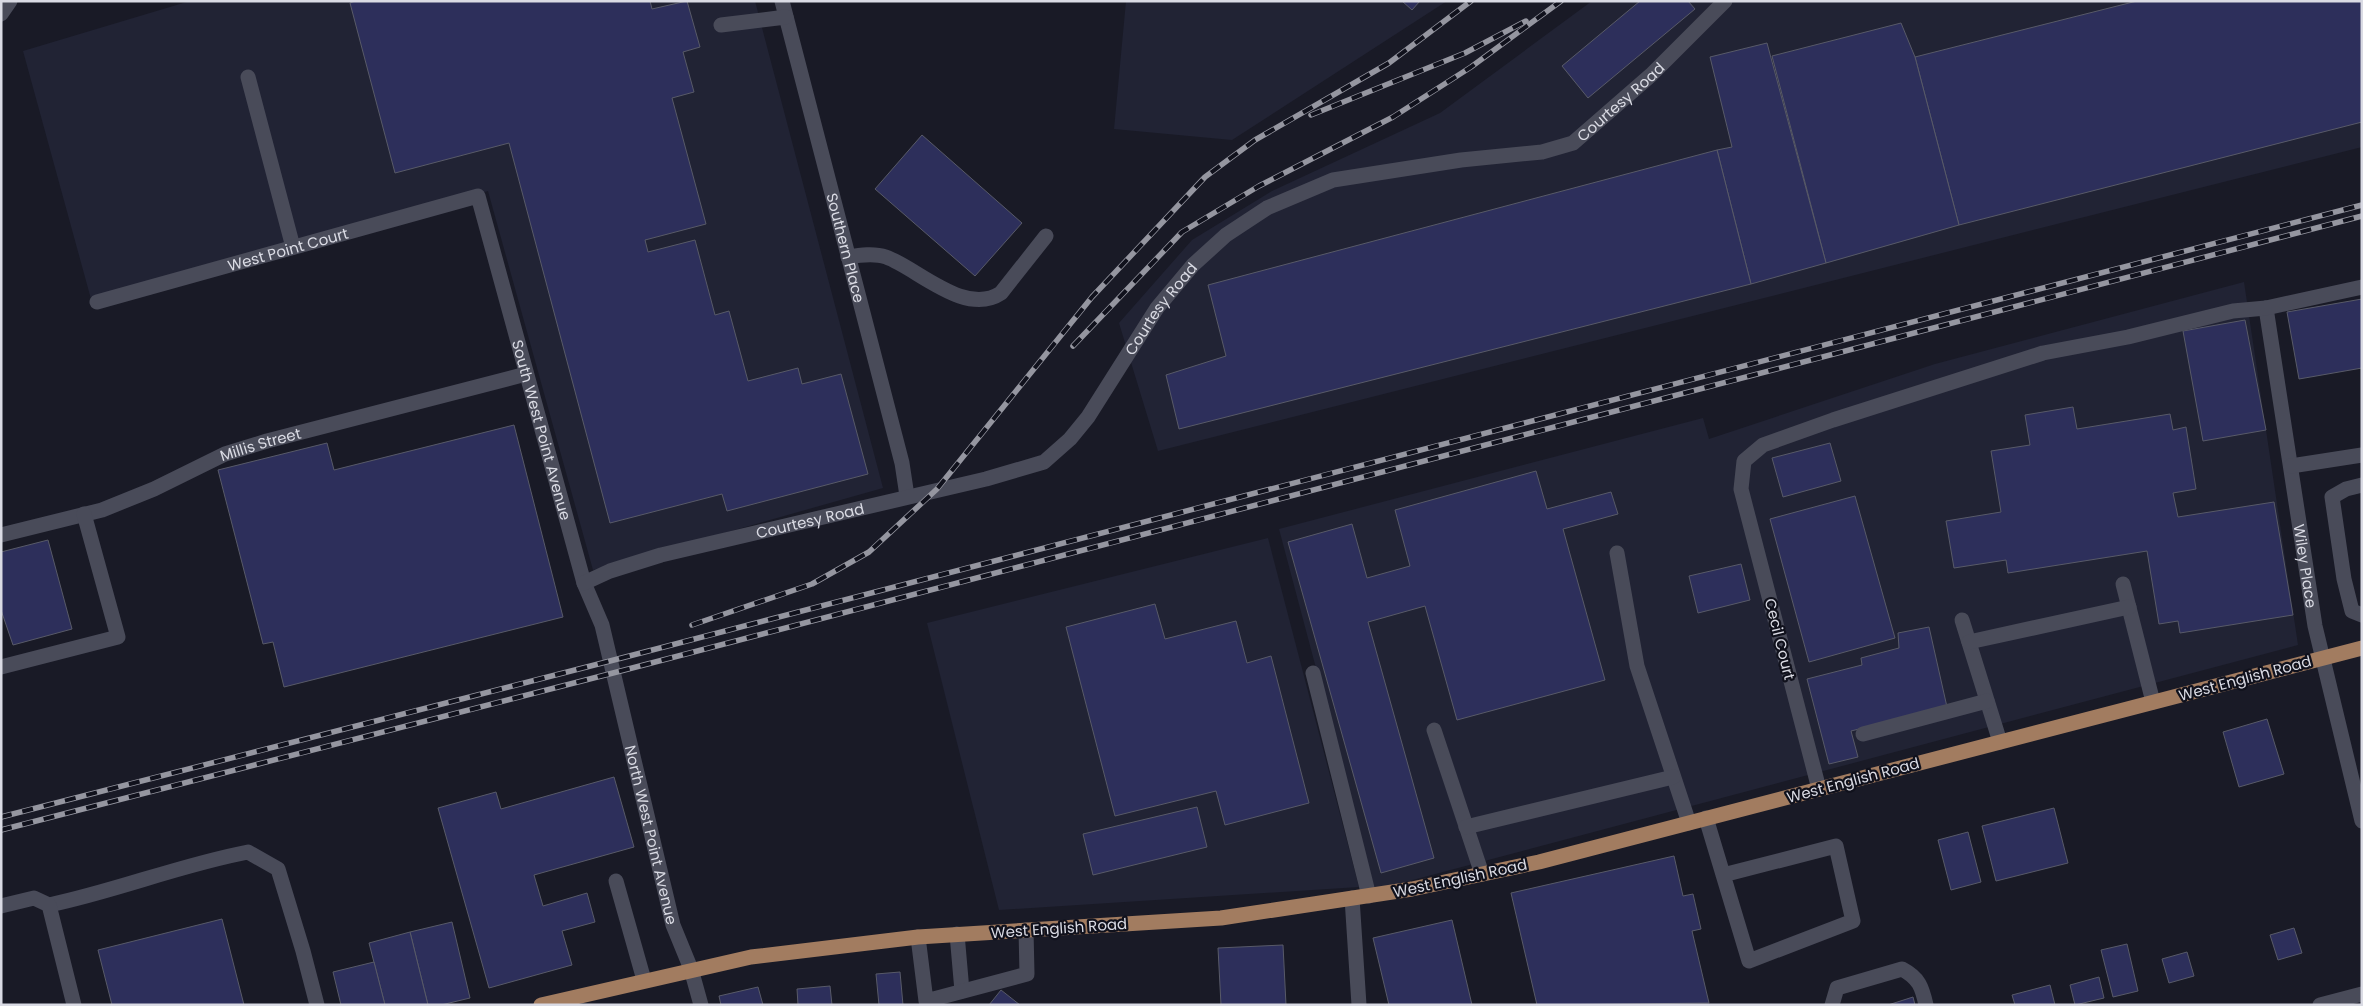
<svg xmlns="http://www.w3.org/2000/svg" width="2363" height="1006" font-family="Poppins,sans-serif">
<style>
.built{fill:#212334}
.building{fill:#2d2f5b;stroke:#585a68}
.lines{fill:none;stroke-linecap:round;stroke-linejoin:round}
.minor{stroke:#494b59;stroke-width:15}
.major{stroke:#a27c60;stroke-width:15}
.rail-casing{stroke:#9596a0;stroke-width:5.5}
.rail{stroke:#10111c;stroke-width:4;stroke-dasharray:11;stroke-linecap:butt}
.labels{text-anchor:middle;dominant-baseline:central;stroke-width:4.5;stroke-linejoin:round;paint-order:stroke}
.street-label{font-size:15px;fill:#dadbe4;stroke:#10111c}
</style>
<rect width="100%" height="100%" fill="#191a26"/>
<g class="built">
<path d="M190 1H755L883 488 593 570 488 191 91 299 23 51Z"/>
<path d="M1126 1H1447L1232 140 1114 129Z"/>
<path d="M1592 1H2362V147L1158 451 1119 323 1192 240 1272 191 1440 113Z"/>
<path d="M2244 282 2298 645 1375 890 1279 529 1703 418 1709 439 1935 364Z"/>
<path d="M1268 538 1359 887 999 910 927 623Z"/>
</g>
<g class="building">
<path d="M355 1H650L652 9 687 1 700 47 683 52 694 92 672 98 706 224 645 240 648 252 695 240 715 315 729 311 748 381 798 368 802 384 841 374 868 474 727 511 722 494 610 523 509 143 395 173 350 3Z"/>
<path d="M1402 1H1420L1412 10Z"/>
<path d="M1640 1H1688L1695 9 1588 98 1562 66Z"/>
<path d="M2137 1H2362V122L1959 225 1915 57Z"/>
<path d="M1901 23 1915 57 1959 225 1826 263 1772 56Z"/>
<path d="M1767 43 1826 263 1751 284 1717 150 1732 147 1710 57Z"/>
<path d="M922 135 1022 223 975 276 875 189Z"/>
<path d="M1717 150 1751 284 1179 429 1166 375 1226 356 1208 285Z"/>
<path d="M2362 299V368L2299 379 2287 312Z"/>
<path d="M2245 320 2266 430 2203 441 2183 331Z"/>
<path d="M2073 407 2077 429 2170 414 2173 430 2186 427 2196 489 2173 493 2178 517 2274 502 2293 615 2180 633 2178 621 2159 624 2147 551 2008 573 2006 560 1954 568 1946 521 2001 512 1991 451 2030 445 2025 415Z"/>
<path d="M514 425 563 617 284 687 273 642 263 644 218 470 327 443 334 470Z"/>
<path d="M1830 443 1841 481 1783 497 1772 458Z"/>
<path d="M1536 471 1547 509 1611 492 1618 514 1563 529 1605 680 1457 720 1425 606 1368 622 1434 858 1381 873 1288 542 1352 524 1367 578 1410 566 1395 510Z"/>
<path d="M1855 496 1895 638 1809 662 1770 519Z"/>
<path d="M48 540 72 629 13 645 1 610V552Z"/>
<path d="M1741 564 1750 600 1698 613 1689 576Z"/>
<path d="M1155 604 1165 639 1236 621 1247 663 1271 656 1309 803 1225 825 1216 791 1115 816 1066 627Z"/>
<path d="M1929 627 1947 707 1851 731 1858 757 1829 764 1807 679 1862 665 1861 658 1899 648 1898 633Z"/>
<path d="M2267 719 2284 774 2239 787 2223 732Z"/>
<path d="M614 777 634 847 534 875 543 906 587 893 595 922 562 931 572 965 489 988 438 808 496 792 501 809Z"/>
<path d="M1197 807 1207 847 1093 875 1083 834Z"/>
<path d="M2054 808 2068 863 1996 881 1982 826Z"/>
<path d="M1968 832 1981 882 1951 890 1938 840Z"/>
<path d="M1674 856 1683 896 1693 894 1701 929 1692 931 1709 1003 1537 1005 1511 893Z"/>
<path d="M222 919 244 1005H112L98 950Z"/>
<path d="M1452 920 1472 1005H1389L1373 938Z"/>
<path d="M452 922 470 998 441 1005H428L410 932Z"/>
<path d="M2294 928 2302 953 2278 960 2270 935Z"/>
<path d="M410 932 428 1005H385L369 943Z"/>
<path d="M2127 944 2138 991 2113 997 2101 950Z"/>
<path d="M1283 945 1286 1005H1221L1218 948Z"/>
<path d="M2187 952 2194 976 2169 983 2162 959Z"/>
<path d="M374 962 385 1005H341L333 972Z"/>
<path d="M900 972 903 1005H879L876 974Z"/>
<path d="M2099 977 2104 998 2075 1005 2070 985Z"/>
<path d="M2050 985 2055 1005H2015L2012 995Z"/>
<path d="M830 986 832 1005H798L797 989Z"/>
<path d="M758 987 763 1005H721L719 996Z"/>
<path d="M1001 990 1020 1005H989Z"/>
<path d="M1913 997 1915 1005H1888Z"/>
</g>
<g class="lines">
<g class="minor">
<path id="s1" d="M782 1 902 463 907 496"/>
<path d="M1 14 10 1"/>
<path d="M721 25 786 17"/>
<path d="M248 77 293 247"/>
<path d="M848 257C860 255 874 253 886 257 917 268 965 317 1001 293L1046 236"/>
<path id="s2" d="M97 302 478 196 584 583 602 625 673 925 691 969 701 1005"/>
<path id="s3" d="M2266 308 2315 626 2362 821"/>
<path d="M2291 466 2362 455"/>
<path d="M2362 485 2346 489 2332 497 2344 579 2352 611 2362 615"/>
<path id="s4" d="M1 535 102 510 154 489 225 454 267 441 526 374"/>
<path d="M1617 553 1637 666 1689 823"/>
<path id="s5" d="M584 583 610 571 661 555 986 479 1044 462 1070 439 1088 417 1157 308 1193 265 1226 235 1267 208 1333 180 1461 160 1542 152 1573 143 1651 75 1725 1"/>
<path d="M2123 584 2153 702"/>
<path d="M1962 620 2000 742"/>
<path d="M1969 642 2129 607"/>
<path d="M1 667 118 637 84 514"/>
<path d="M1313 673 1369 896"/>
<path d="M1434 730 1482 874"/>
<path d="M1863 734 1987 701"/>
<path d="M1819 789 1741 489 1744 461 1763 445 1833 420 2043 353 2128 337 2233 311 2266 308 2362 287"/>
<path d="M1706 818 1749 961 1853 921 1836 846 1723 875"/>
<path d="M1466 827 1673 777"/>
<path d="M616 881 644 980"/>
<path d="M1352 898 1359 1005"/>
<path d="M49 905C116 891 180 865 248 852L278 869 303 951 317 1005"/>
<path d="M1 906 34 898 49 905 74 1005"/>
<path d="M957 934 962 991"/>
<path d="M918 937 926 1001 1027 974 1026 930"/>
<path d="M1832 1005 1837 988 1902 969C1919 978 1922 987 1926 1005"/>
<path d="M2320 1005 2362 994"/>
</g>
<path class="major" d="M541 1005 751 957 918 937 1221 918 1412 889 1539 862 2362 648"/>
<defs>
<g id="rail">
<path d="M1311 115 1465 53 1526 21"/>
<path d="M1073 346 1182 232 1259 186 1393 117 1471 67 1561 1"/>
<path d="M692 625 812 584 869 552 937 489 1092 297 1205 177 1255 140 1389 63 1471 1"/>
<path d="M1 817 610 661 2362 205"/>
<path d="M1 830 613 673 2362 216"/>
</g>
</defs>
<use href="#rail" class="rail-casing"/>
<use href="#rail" class="rail"/>
</g>
<g class="labels">
<g class="street-label">
<text stroke="none"><textPath href="#s5" startOffset="1196">Courtesy Road</textPath></text>
<text stroke="none"><textPath href="#s1" startOffset="255">Southern Place</textPath></text>
<text stroke="none"><textPath href="#s2" startOffset="198">West Point Court</textPath></text>
<text stroke="none"><textPath href="#s5" startOffset="670">Courtesy Road</textPath></text>
<text stroke="none"><textPath href="#s2" startOffset="638">South West Point Avenue</textPath></text>
<text stroke="none"><textPath href="#s4" startOffset="276">Millis Street</textPath></text>
<text stroke="none"><textPath href="#s5" startOffset="235">Courtesy Road</textPath></text>
<text stroke="none"><textPath href="#s3" startOffset="261">Wiley Place</textPath></text>
<text transform="translate(1780 639) rotate(76)">Cecil Court</text>
<text transform="translate(2245 678) rotate(-15)">West English Road</text>
<text transform="translate(1853 780) rotate(-15)">West English Road</text>
<text stroke="none"><textPath href="#s2" startOffset="1058">North West Point Avenue</textPath></text>
<text transform="translate(1460 878) rotate(-12)">West English Road</text>
<text transform="translate(1059 928) rotate(-4)">West English Road</text>
</g>
</g>
<rect width="2363" height="1006" fill="none" stroke="#dadbe4" stroke-width="5"/>
</svg>
